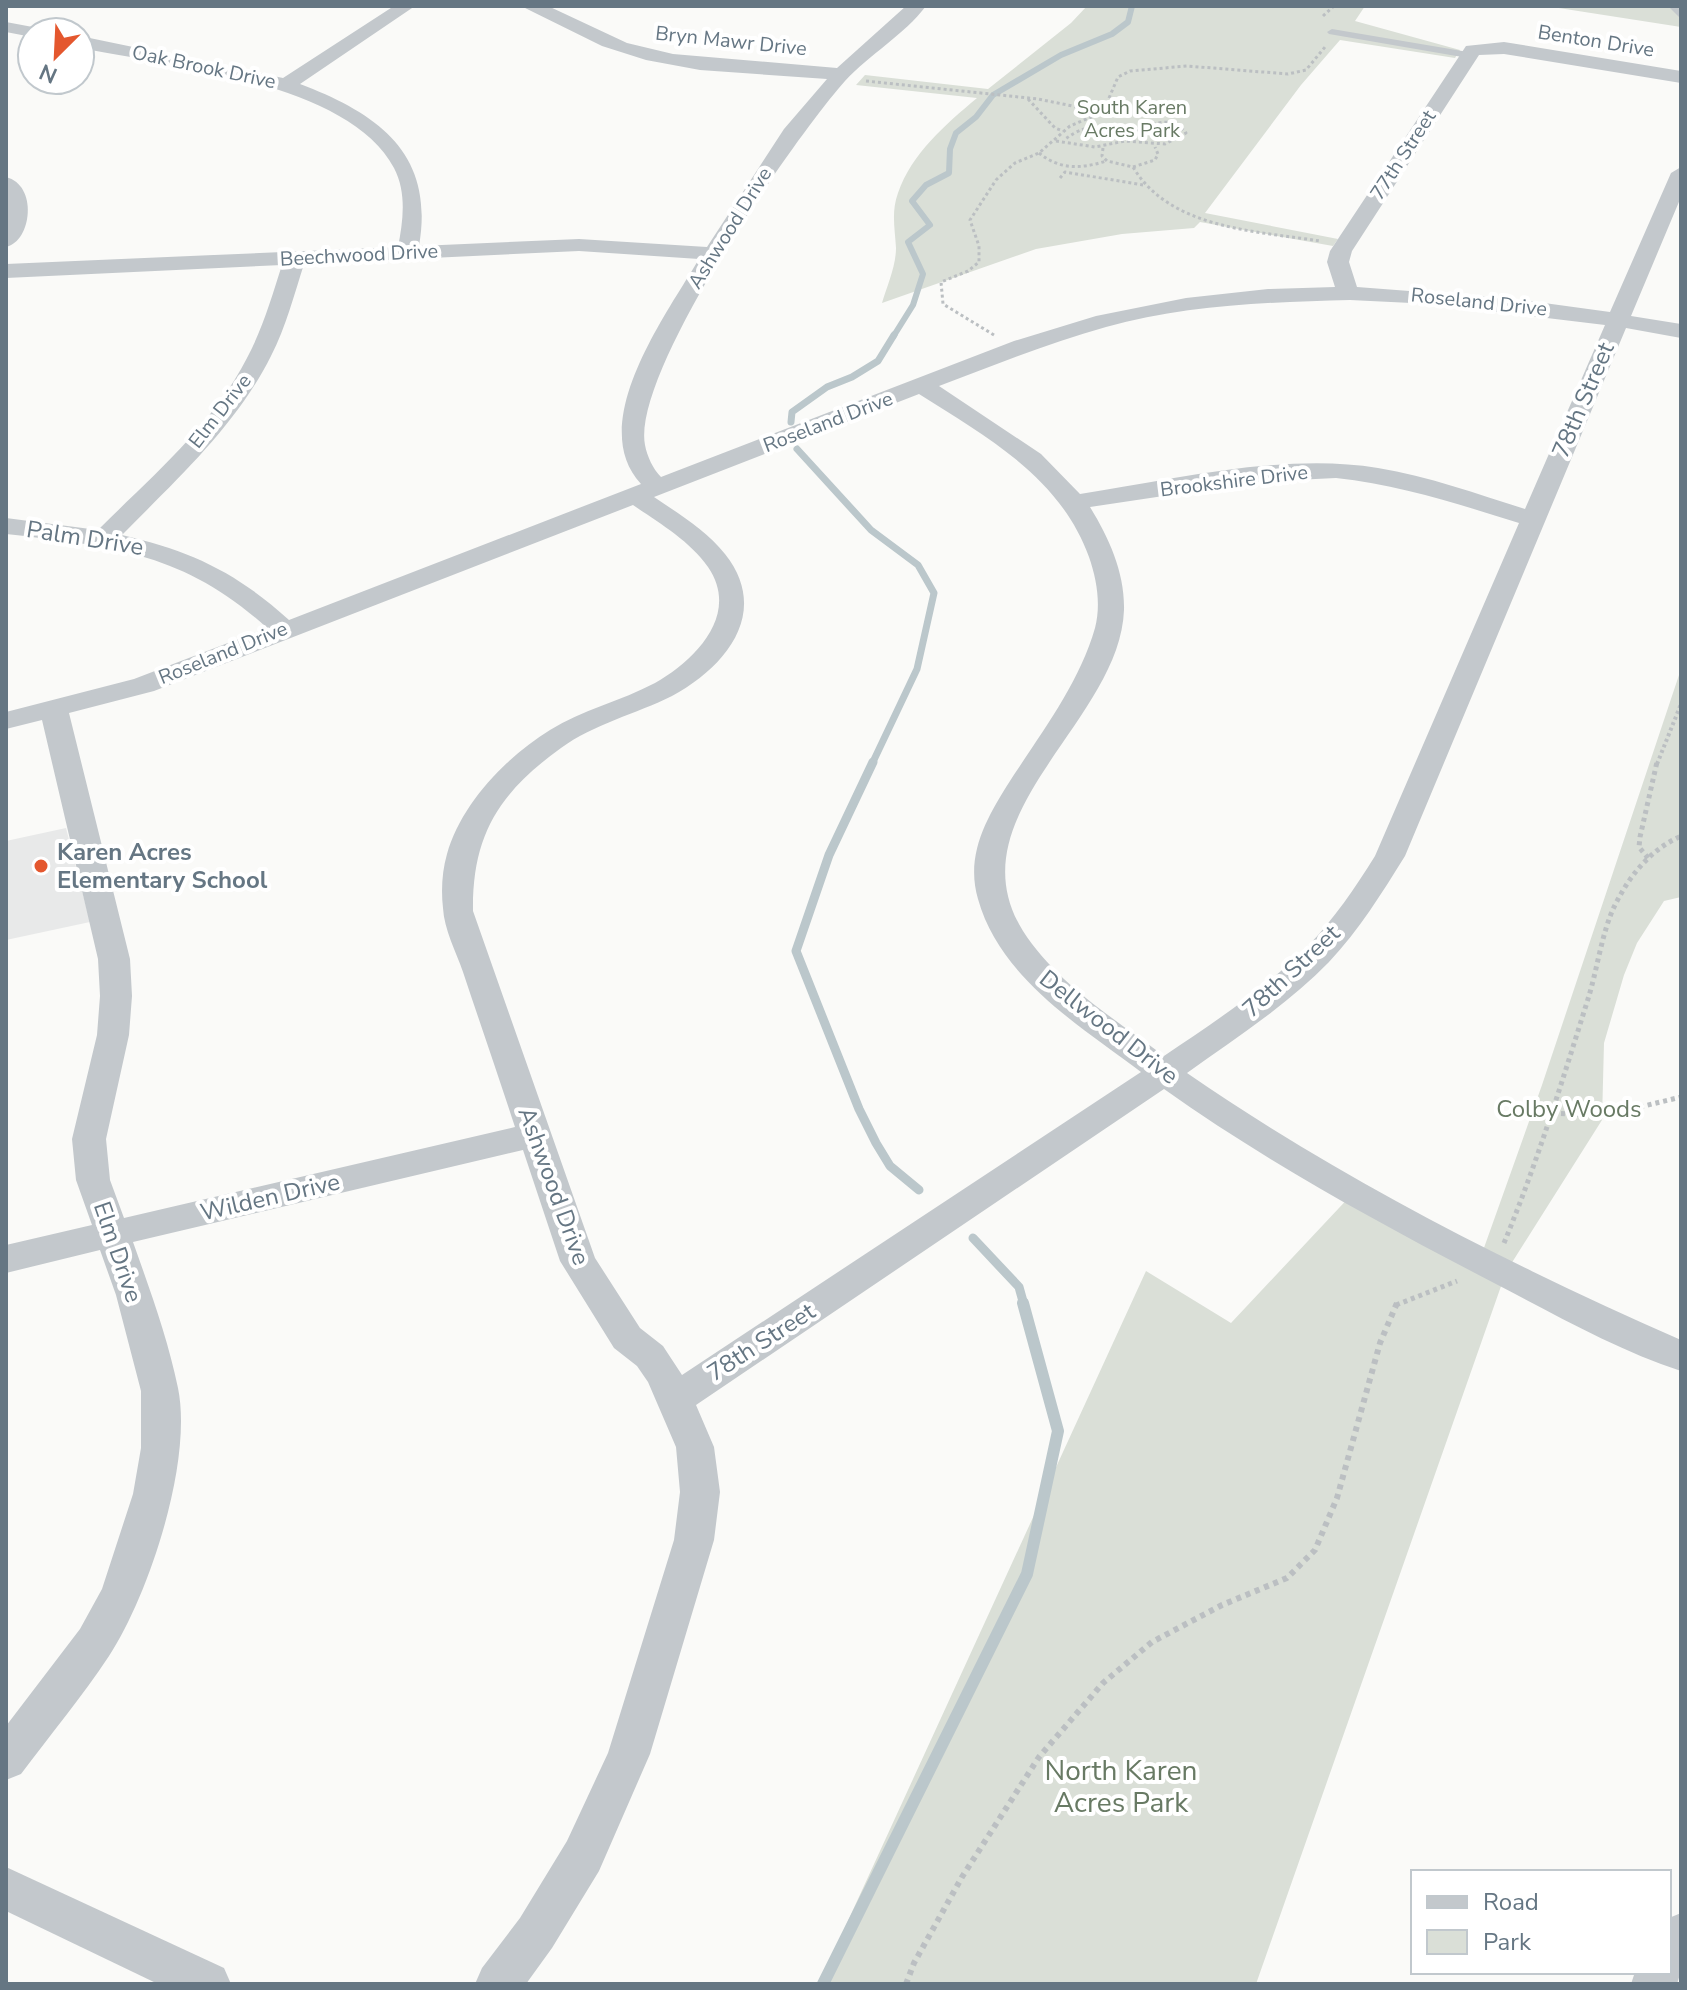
<svg xmlns="http://www.w3.org/2000/svg" width="1687" height="1990" font-family="'Nunito Sans',sans-serif">
<style>
.built{fill:#e8e9e9}
.green{fill:#dadfd7}
.lines{fill:none;stroke-linecap:round;stroke-linejoin:round}
.stream-far3{stroke:#bbc7cb;stroke-width:6}
.stream-far2{stroke:#bbc7cb;stroke-width:7}
.stream-far1{stroke:#bbc7cb;stroke-width:9}
.stream{stroke:#bbc7cb;stroke-width:12}
.path-far3{stroke:#bbbfc2;stroke-width:3;stroke-dasharray:3 3;stroke-linecap:butt}
.path-far2{stroke:#bbbfc2;stroke-width:4;stroke-dasharray:3 3;stroke-linecap:butt}
.path-far1{stroke:#bbbfc2;stroke-width:5;stroke-dasharray:4 4;stroke-linecap:butt}
.path{stroke:#bbbfc2;stroke-width:6;stroke-dasharray:5 5;stroke-linecap:butt}
.service{fill:#c3c8cc;fill-rule:evenodd}
.minor{fill:#c3c8cc;fill-rule:evenodd}
.poi-dot{fill:#e4572e;stroke:#fff;stroke-width:3}
.labels{text-anchor:middle;dominant-baseline:central;stroke-width:8;stroke-linejoin:round;paint-order:stroke}
.far-street-label{font-size:20px;fill:#657683;stroke:#fff}
.far-park-label{font-size:20px;fill:#687a64;stroke:#fff}
.street-label{font-size:24px;fill:#657683;stroke:#fff}
.poi-label{font-size:24px;font-weight:bold;fill:#657683;stroke:#fff;text-anchor:start}
.park-label{font-size:24px;fill:#687a64;stroke:#fff}
.near-park-label{font-size:28px;fill:#687a64;stroke:#fff}
</style>
<rect width="100%" height="100%" fill="#fafaf8"/>
<path class="built" d="M66 828 90 922 6 940V841Z"/>
<g class="green">
<path d="M1087 6H1365L1355 21 1460 50 1455 58 1340 40 1301 85 1205 213 1338 239 1333 246 1200 222 1194 228 1122 234 1036 249 882 303C887 286 896 266 896 248 895 229 891 212 898 193 912 153 945 125 977 98L856 85 865 75 988 89 1071 23Z"/>
<path d="M1546 6H1681V27Z"/>
<path d="M1681 669V897L1664 901 1637 943 1624 975 1604 1043 1602 1120 1506 1272 1256 1984H819L1146 1271 1231 1323 1354 1192 1480 1259 1542 1085Z"/>
</g>
<g class="lines">
<path class="stream-far3" d="M893 337 913 305 923 274 908 242 930 225 912 201 926 185 949 173 950 149 956 133 976 117 993 95 1061 55 1112 34 1128 22 1132 6"/>
<g class="stream-far2">
<path d="M791 422 792 412 827 387 852 377 878 361 894 335"/>
<path d="M797 449 871 530 918 565 934 593 917 669 872 764"/>
</g>
<g class="stream-far1">
<path d="M873 762 829 855 796 951 859 1109 876 1143 890 1166 919 1190"/>
<path d="M973 1238 1019 1287 1024 1305"/>
</g>
<path class="stream" d="M823 1984 1027 1574 1058 1431 1023 1303"/>
<g class="path-far3">
<path d="M1323 16 1334 6"/>
<path d="M866 81 1038 99 1102 112"/>
<path d="M1028 99 1055 128 1063 131"/>
<path d="M1056 141 1095 147 1125 141 1165 144 1186 133C1169 111 1148 129 1126 131 1096 135 1095 117 1064 140"/>
<path d="M1103 148 1102 156 1107 161 1133 167C1170 229 1256 231 1320 241"/>
<path d="M1039 153C1060 170 1081 169 1106 161"/>
<path d="M1133 167 1155 160 1158 154 1155 147"/>
<path d="M1060 178 1065 172 1143 185"/>
<path d="M994 335 943 304 941 282 968 271 979 262V246L970 220 996 180 1015 163 1039 153 1070 126 1103 112 1118 77 1130 71 1187 66 1288 74 1306 70 1325 47"/>
</g>
<path class="path-far2" d="M1657 764 1681 704"/>
<g class="path-far1">
<path d="M1648 858 1639 847 1640 837 1657 762"/>
<path d="M1553 1113 1603 1116 1681 1097"/>
<path d="M1504 1243C1537 1163 1562 1082 1588 999 1597 971 1602 931 1615 905 1630 875 1650 850 1681 836"/>
<path d="M1396 1305 1457 1281"/>
</g>
<path class="path" d="M906 1984 914 1963 962 1877 1039 1757 1103 1683 1152 1642 1222 1605 1287 1578 1315 1550 1337 1498 1380 1343 1397 1303"/>
<g class="service">
<path d="M1668 6H1677L1681 11V19Z"/>
<path d="M1332 29 1468 52 1473 55 1468 58 1329 34 1327 32Z"/>
</g>
<g class="minor">
<path d="M394 6H415L300 84C379 114 435 154 419 246L579 239 707 247 784 129 827 79 700 70 646 60 602 46 521 6H548L627 43 673 54 837 68 906 6H926C904 35 870 54 845 81 795 137 631 373 645 445 647 456 653 469 661 477L1014 341 1096 316 1186 298 1268 289 1335 287 1327 262 1330 251 1466 46 1504 42 1681 71V83L1504 54 1479 55 1352 251 1349 262 1357 287 1514 299 1610 312 1671 173 1681 167V197L1631 316 1681 324V338L1626 328 1405 856C1382 893 1359 930 1329 962 1287 1005 1236 1038 1187 1073 1339 1178 1512 1266 1681 1340V1371C1617 1350 1554 1314 1494 1283 1381 1224 1268 1163 1164 1089L696 1405 714 1447 720 1492 714 1540 650 1754 599 1871 552 1948 526 1984H475L482 1968 520 1918 567 1841 608 1753 674 1540 680 1492 676 1447 648 1382 637 1366 614 1348 560 1261 523 1150 133 1242C150 1290 168 1339 178 1388 193 1461 149 1595 109 1656 82 1697 50 1735 21 1774L6 1780V1726L80 1629 102 1589 133 1494 141 1448V1391L116 1295 100 1250 6 1273V1245L92 1225 76 1180 72 1139 97 1035 100 996 98 959 42 720 6 729V712L134 679 267 628C185 553 112 546 6 534V518L98 530C151 477 212 426 247 358 263 328 272 296 282 265L6 278V264L398 247C403 221 407 193 394 168 349 82 167 65 80 48V36L283 78ZM579 251 699 259C666 315 585 424 641 484L289 620C236 572 191 551 122 535 176 480 236 426 271 356 286 327 294 295 304 264ZM1350 300 1432 304 1605 325 1525 509C1477 494 1428 476 1378 468 1284 452 1173 480 1080 494L1041 454 939 386C994 365 1049 343 1106 327 1185 305 1268 302 1350 300ZM919 394C987 437 1060 477 1089 557 1097 580 1101 605 1095 628 1079 684 1041 733 1010 781 987 817 965 855 978 899 1000 978 1080 1026 1141 1072L682 1375 663 1346 640 1328 595 1258 473 911C472 834 500 792 561 748 594 724 636 714 672 696 726 667 771 612 725 554 706 530 679 514 654 497ZM1336 478C1400 485 1458 504 1519 523L1375 856C1355 888 1334 919 1308 946 1265 989 1214 1022 1164 1056 1115 1019 1057 984 1023 931 951 815 1120 722 1124 610 1125 573 1109 538 1090 507L1257 482ZM633 505C659 523 689 540 708 567 741 615 694 661 655 683 621 701 582 710 550 730 506 757 461 804 447 854 442 871 441 891 443 908 444 929 456 952 463 972 480 1023 498 1075 515 1127L124 1218 110 1180 106 1139 129 1035 132 996 130 959 69 713 154 691Z"/>
<path d="M6 22 38 28 41 32H32V37L6 32Z"/>
<path d="M6 177C38 185 32 241 6 247Z"/>
<path d="M6 1867 224 1968 231 1984H158L6 1911Z"/>
<path d="M1681 1913V1971L1677 1984H1631L1635 1972H1669V1918Z"/>
</g>
</g>
<circle class="poi-dot" cx="41" cy="866" r="8"/>
<g class="labels">
<g class="far-street-label">
<text transform="translate(731 41) rotate(6)">Bryn Mawr Drive</text>
<text transform="translate(1596 41) rotate(9)">Benton Drive</text>
<text transform="translate(204 67) rotate(12)">Oak Brook Drive</text>
<text transform="translate(1403 155) rotate(-57)">77th Street</text>
<text transform="translate(730 228) rotate(-58)">Ashwood Drive</text>
<text transform="translate(359 255) rotate(-3)">Beechwood Drive</text>
<text transform="translate(1479 302) rotate(6)">Roseland Drive</text>
<text transform="translate(220 411) rotate(-52)">Elm Drive</text>
<text transform="translate(828 422) rotate(-21)">Roseland Drive</text>
<text transform="translate(1234 481) rotate(-7)">Brookshire Drive</text>
<text transform="translate(223 653) rotate(-22)">Roseland Drive</text>
</g>
<g class="far-park-label">
<text x="1132" y="107">South Karen<tspan x="1132" dy="23">Acres Park</tspan></text>
</g>
<g class="street-label">
<text transform="translate(1583 400) rotate(-67)">78th Street</text>
<text transform="translate(85 538) rotate(9)">Palm Drive</text>
<text transform="translate(1291 971) rotate(-43)">78th Street</text>
<text transform="translate(1109 1027) rotate(38)">Dellwood Drive</text>
<text transform="translate(554 1186) rotate(70)">Ashwood Drive</text>
<text transform="translate(270 1197) rotate(-13)">Wilden Drive</text>
<text transform="translate(118 1252) rotate(71)">Elm Drive</text>
<text transform="translate(761 1342) rotate(-33)">78th Street</text>
</g>
<g class="poi-label">
<text x="57" y="852">Karen Acres<tspan x="57" dy="28">Elementary School</tspan></text>
</g>
<g class="park-label">
<text x="1569" y="1109">Colby Woods</text>
</g>
<g class="near-park-label">
<text x="1121" y="1771">North Karen<tspan x="1121" dy="32">Acres Park</tspan></text>
</g>
</g>
<rect width="1687" height="1990" fill="none" stroke="#657683" stroke-width="16"/>
<rect x="1411" y="1870" width="260" height="104" fill="#ffffff" stroke="#c1c8cd" stroke-width="2"/>
<rect x="1427" y="1896" width="40" height="12" fill="#c3c8cc" stroke="#c1c8cd" stroke-width="2"/>
<text x="1483" y="1910" font-size="24" fill="#657683">Road</text>
<rect x="1427" y="1930" width="40" height="24" fill="#dadfd7" stroke="#c1c8cd" stroke-width="2"/>
<text x="1483" y="1950" font-size="24" fill="#657683">Park</text>
<g transform="translate(56 56) rotate(204)"><circle r="38" fill="#ffffff" stroke="#c1c8cd" stroke-width="2"/>
<path d="M0-6L14 30L0 20L-14 30Z" fill="#e4572e"/>
<text y="-12" font-size="22" font-weight="bold" text-anchor="middle" fill="#657683">N</text>
</g>
</svg>
